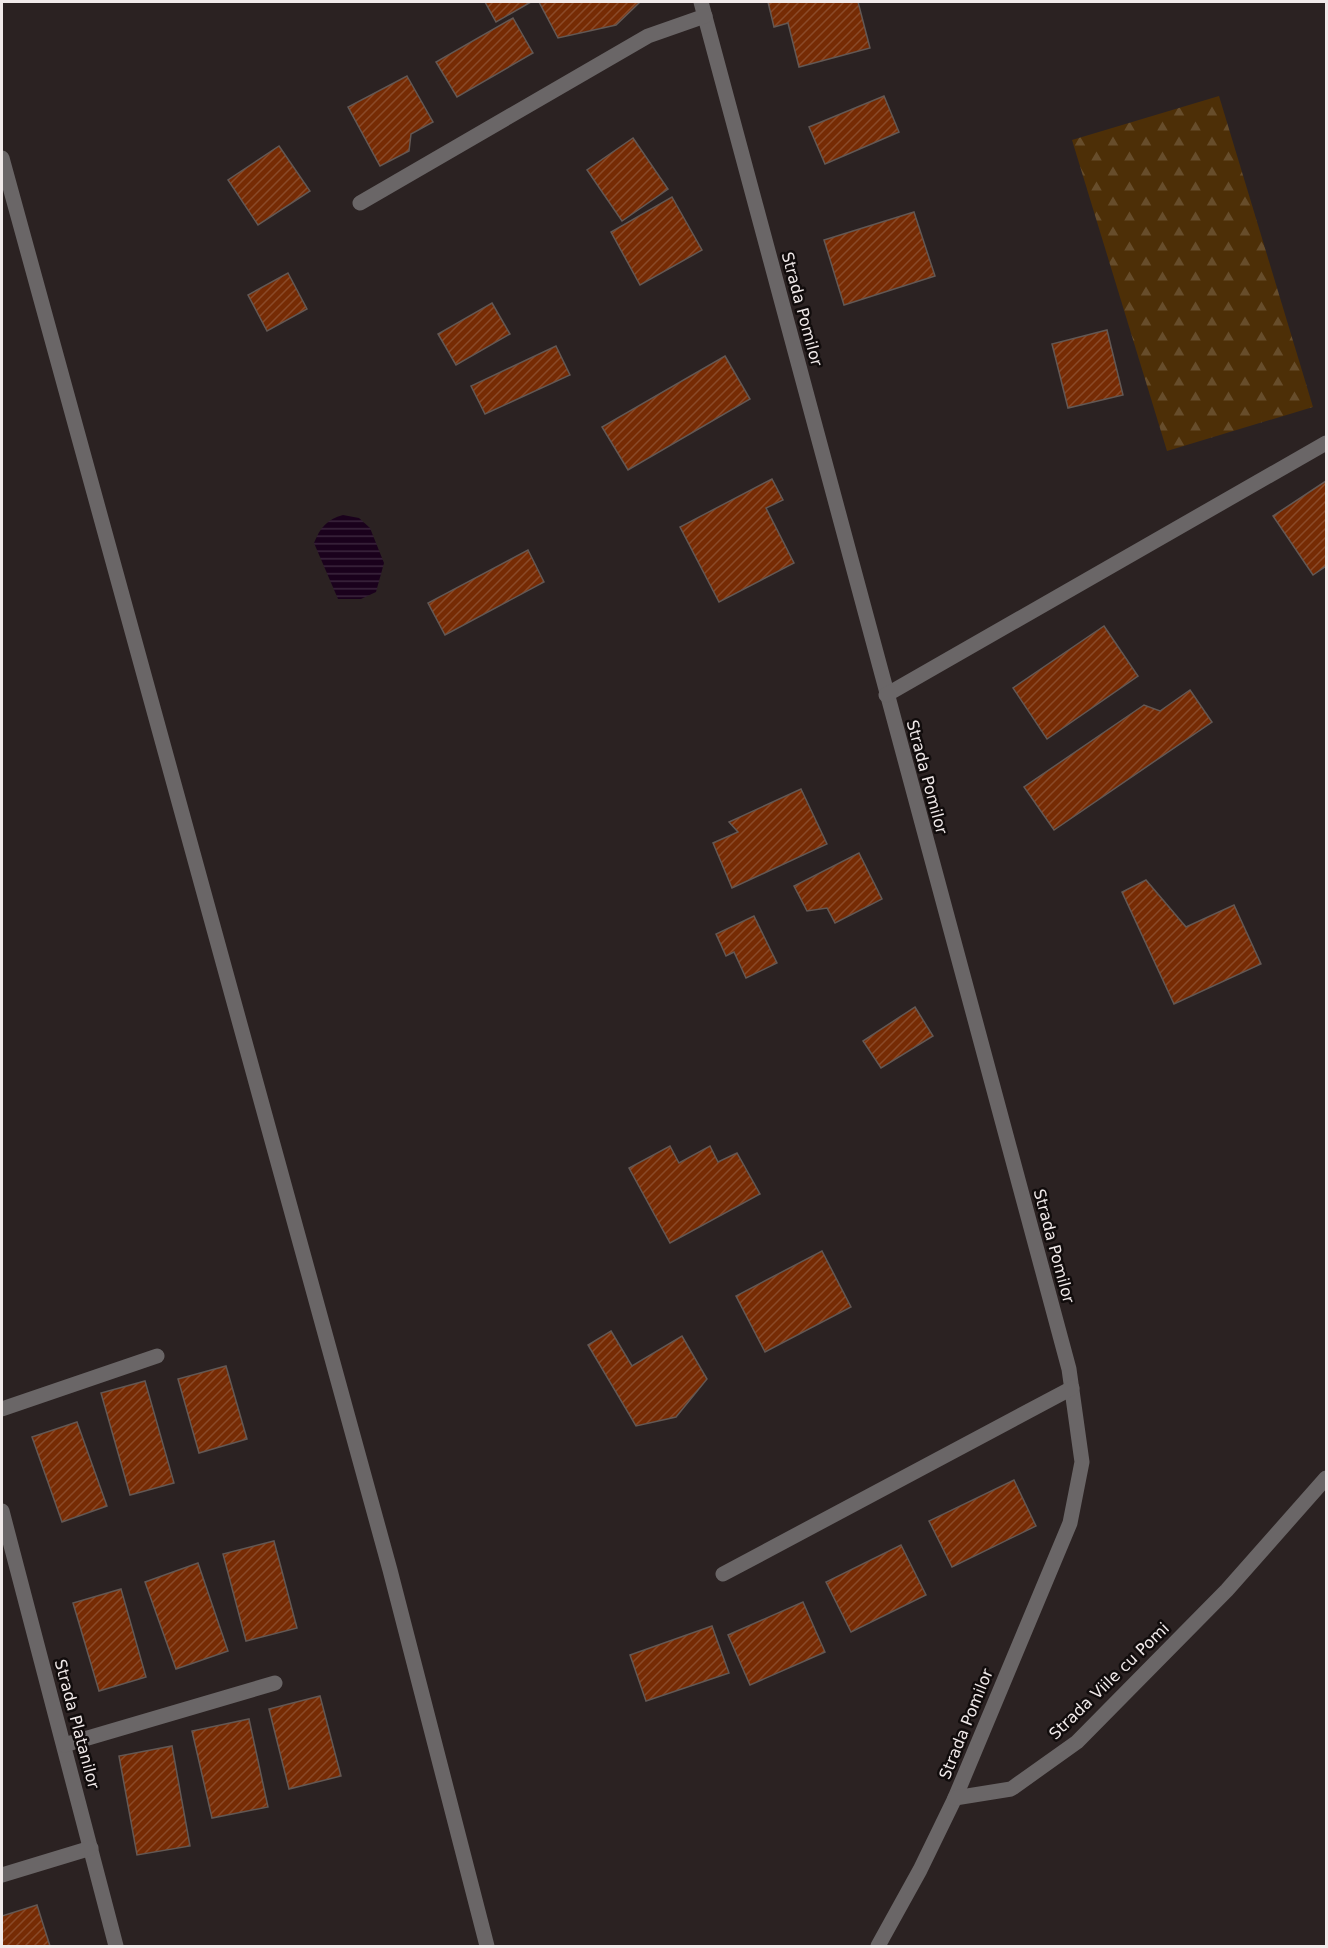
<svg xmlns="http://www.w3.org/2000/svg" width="1328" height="1948" font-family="'DejaVu Sans',sans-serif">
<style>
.forest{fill:url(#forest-firs)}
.water{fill:url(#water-rules)}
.building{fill:url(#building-hatch);stroke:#635854;stroke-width:1.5}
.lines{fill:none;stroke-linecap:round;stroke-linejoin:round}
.minor{stroke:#6a6667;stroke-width:15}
.labels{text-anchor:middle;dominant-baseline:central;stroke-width:5;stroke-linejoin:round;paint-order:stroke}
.street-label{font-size:16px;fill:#f1eaea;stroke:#110c0c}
</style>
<defs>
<pattern id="forest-firs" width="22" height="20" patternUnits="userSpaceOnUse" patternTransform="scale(1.5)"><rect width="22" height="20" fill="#4d2f07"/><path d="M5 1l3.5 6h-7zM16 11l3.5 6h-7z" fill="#674d2b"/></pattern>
<pattern id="water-rules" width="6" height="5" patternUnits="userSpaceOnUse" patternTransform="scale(1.5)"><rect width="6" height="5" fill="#1a011c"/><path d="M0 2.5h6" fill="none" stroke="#3c263d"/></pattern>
<pattern id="building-hatch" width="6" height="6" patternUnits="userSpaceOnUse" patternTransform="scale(1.5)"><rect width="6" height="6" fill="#762b04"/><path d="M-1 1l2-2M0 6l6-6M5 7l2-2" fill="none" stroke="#8a4a29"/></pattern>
</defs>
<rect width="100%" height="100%" fill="#2b2222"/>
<path class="forest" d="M1219 96 1313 407 1167 451 1072 140Z"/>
<path class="water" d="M343 515 359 518 370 528 384 563 376 592 361 599H338L314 543C320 528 327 519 343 515Z"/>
<g class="building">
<path d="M485 2H531L496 22Z"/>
<path d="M539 2H640L616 25 558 38Z"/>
<path d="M768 2H858L870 48 799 67 788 23 774 27Z"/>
<path d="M513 18 533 53 457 97 436 62Z"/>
<path d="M407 76 433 122 411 134 409 151 380 166 348 107Z"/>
<path d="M884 96 899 132 825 164 809 127Z"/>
<path d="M633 138 668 189 622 221 587 170Z"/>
<path d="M279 146 310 191 258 225 228 180Z"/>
<path d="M672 197 702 250 640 285 611 232Z"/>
<path d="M914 212 935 276 844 305 824 240Z"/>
<path d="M288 273 307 309 267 331 248 295Z"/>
<path d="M492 303 510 334 456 365 438 334Z"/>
<path d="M1107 330 1123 395 1068 408 1052 344Z"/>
<path d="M556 346 570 375 485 414 471 386Z"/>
<path d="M725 356 750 399 628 470 602 427Z"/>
<path d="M772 479 783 500 766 508 794 563 719 602 680 527Z"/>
<path d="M1326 481V566L1313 575 1273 516Z"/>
<path d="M528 550 544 582 445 635 428 603Z"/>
<path d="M1104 626 1138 676 1047 739 1013 688Z"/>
<path d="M1190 690 1212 722 1054 830 1024 787 1144 705 1160 711Z"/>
<path d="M801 789 827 844 732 888 713 843 738 832 729 822Z"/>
<path d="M859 853 882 899 835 923 827 908 807 911 794 886Z"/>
<path d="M1146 880 1186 927 1234 905 1261 964 1174 1004 1122 892Z"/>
<path d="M754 916 777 963 746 978 734 952 726 956 716 934Z"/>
<path d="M915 1007 933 1036 881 1068 863 1041Z"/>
<path d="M670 1146 679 1163 710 1146 718 1162 737 1153 760 1194 670 1243 629 1168Z"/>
<path d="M822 1251 851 1307 765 1352 736 1296Z"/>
<path d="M611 1331 632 1366 682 1336 707 1379 676 1417 636 1426 588 1345Z"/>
<path d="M226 1366 247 1439 199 1453 178 1379Z"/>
<path d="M145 1381 174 1483 130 1495 101 1393Z"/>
<path d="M77 1422 107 1506 62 1522 32 1437Z"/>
<path d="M1014 1480 1036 1526 952 1567 929 1521Z"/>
<path d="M274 1541 297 1628 246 1641 223 1554Z"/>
<path d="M901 1545 926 1595 851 1632 826 1582Z"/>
<path d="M198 1563 228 1651 176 1669 145 1582Z"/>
<path d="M121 1589 146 1677 99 1691 73 1603Z"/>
<path d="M803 1602 825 1652 750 1685 728 1635Z"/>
<path d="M712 1626 729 1673 646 1701 630 1655Z"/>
<path d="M320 1696 341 1776 289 1789 269 1709Z"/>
<path d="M249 1719 268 1807 212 1818 192 1731Z"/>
<path d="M172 1746 190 1846 137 1855 119 1756Z"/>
<path d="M37 1905 50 1946H2V1916Z"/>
</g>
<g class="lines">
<g class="minor">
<path d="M701 2 1069 1369 1082 1462 1070 1523 955 1798 920 1870 878 1946"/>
<path d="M2 158 390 1570 487 1946"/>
<path d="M360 203 648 36 705 16"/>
<path d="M886 695 1326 443"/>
<path d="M2 1409 157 1356"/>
<path d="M2 1511 116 1946"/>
<path d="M723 1574 1072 1388"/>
<path d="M64 1745 275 1683"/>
<path d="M955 1798 1011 1789 1077 1742 1227 1590 1326 1478"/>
<path d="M2 1875 91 1848"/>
</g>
</g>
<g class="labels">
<g class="street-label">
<text transform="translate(802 309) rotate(75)">Strada Pomilor</text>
<text transform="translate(927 777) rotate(75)">Strada Pomilor</text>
<text transform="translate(1054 1246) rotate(75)">Strada Pomilor</text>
<text transform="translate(1109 1681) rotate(-44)">Strada Viile cu Pomi</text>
<text transform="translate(77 1724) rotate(75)">Strada Platanilor</text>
<text transform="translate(966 1724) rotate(-68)">Strada Pomilor</text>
</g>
</g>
<rect width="1328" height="1948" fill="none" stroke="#f1eaea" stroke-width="6"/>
</svg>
